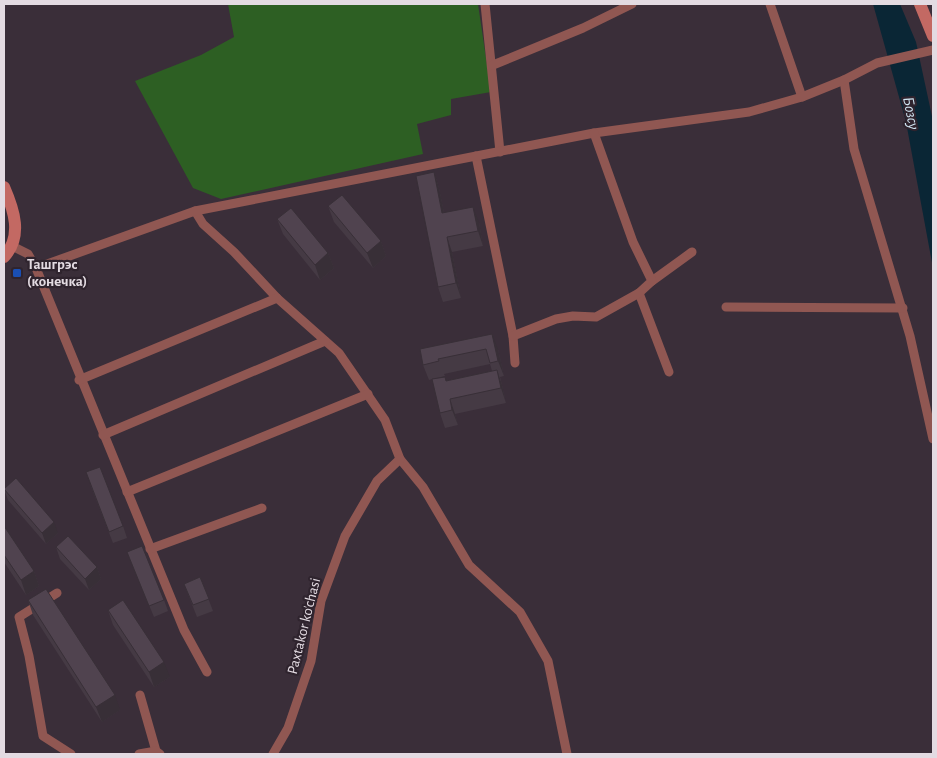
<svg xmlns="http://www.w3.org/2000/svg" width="937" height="758" font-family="'Alegreya Sans',sans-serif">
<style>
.green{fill:#2d5f23}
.water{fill:#0a2635}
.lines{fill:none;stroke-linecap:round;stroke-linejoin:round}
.street{stroke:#905752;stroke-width:9}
.secondary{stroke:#c36963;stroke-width:12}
.wall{fill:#453a44}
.shaded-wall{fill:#382f37}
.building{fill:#50434f;stroke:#382f37}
.transit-dot{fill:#1a4fb4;stroke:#2f242e;stroke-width:2}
.labels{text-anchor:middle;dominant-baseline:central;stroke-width:4.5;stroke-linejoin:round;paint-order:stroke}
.poi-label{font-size:15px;font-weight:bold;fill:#e3dbe2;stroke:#2f242e;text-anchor:start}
.street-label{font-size:15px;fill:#e3dbe2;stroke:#2f242e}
.water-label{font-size:16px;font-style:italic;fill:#d1e6f3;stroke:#2f242e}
</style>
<rect width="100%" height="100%" fill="#3a2e39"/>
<path class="green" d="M228 4H478L491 92 451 99V115L417 124 423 154 221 199 193 188 135 81 201 55 234 37Z"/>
<path class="water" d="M873 4H900L916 42 933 121V268L906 122Z"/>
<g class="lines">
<g class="street">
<path d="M485 4 500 152"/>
<path d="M770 4 802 97"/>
<path d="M493 65 583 28 632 4"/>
<path d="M844 80 854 149 910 336 933 439"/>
<path d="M476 156 513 336 515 363"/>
<path d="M195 211 203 224 234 252 277 298 339 353 385 420 400 459 423 487 469 565 520 612 548 661 567 754"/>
<path d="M12 246 28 254 36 268 184 630 207 672"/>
<path d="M36 268 195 211 594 133 749 112 802 97 844 80 877 63 933 50"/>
<path d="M652 281 692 252"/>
<path d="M639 293 669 372"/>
<path d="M726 307 903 308"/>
<path d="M513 336 556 319 573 316 596 317 639 293 652 281 633 242 594 133"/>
<path d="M79 380 277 298"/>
<path d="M103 435 325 341"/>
<path d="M127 492 368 394"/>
<path d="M150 549 262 508"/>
<path d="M57 593 19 617 29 656 43 736 71 754"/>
<path d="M140 695 156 751 160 754"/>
<path d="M139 754 156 751"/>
<path d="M273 754 288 728 311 661 321 601 345 536 377 481 400 459"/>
</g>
<g class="secondary">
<path d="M920 4 933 36"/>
<path d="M4 187C14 210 23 236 4 257"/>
</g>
</g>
<g class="wall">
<path d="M434 172 439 188 444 213 479 222 483 246 452 252 461 298 443 302 438 287Z"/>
<path d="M328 206 381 241 386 256 373 268 334 222Z"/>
<path d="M277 219 328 253 334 268 320 280 283 234Z"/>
<path d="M420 349H498L504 376 500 377 502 385 506 403 455 414 458 425 445 428 440 413 446 381 492 371 490 364 444 374 445 376 429 380 423 365Z"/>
<path d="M90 484 123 526 127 538 113 543Z"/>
<path d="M4 489 58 533 46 544 8 500Z"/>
<path d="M4 526 34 571 39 586 26 595 4 562Z"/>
<path d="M56 547 97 567 101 579 89 590 60 559Z"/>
<path d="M127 552 164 600 168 611 154 617Z"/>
<path d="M200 577 213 611 197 617 184 584Z"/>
<path d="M28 600 120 710 102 722 33 615Z"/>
<path d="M108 610 170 677 154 687 113 625Z"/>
</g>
<g class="shaded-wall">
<path d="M434 172 439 188 447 228 442 213Z"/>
<path d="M473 207 479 222 483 246 478 231Z"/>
<path d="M447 237 452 252 461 298 456 283Z"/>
<path d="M381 241 386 256 373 268 367 253Z"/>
<path d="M328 253 334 268 320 280 315 265Z"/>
<path d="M492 334 498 349 504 376 498 361Z"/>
<path d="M497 370 502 385 506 403 501 388Z"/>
<path d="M450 399 455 414 458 425 452 410Z"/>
<path d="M54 522 58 533 46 544 42 533Z"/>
<path d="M97 567 101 579 89 590 85 579Z"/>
<path d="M34 571 39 586 26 595 21 580Z"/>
<path d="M164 662 170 677 154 687 149 672Z"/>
<path d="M115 695 120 710 102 722 96 707Z"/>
</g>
<g class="building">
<path d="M434 172 442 213 473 207 478 231 447 237 456 283 438 287 416 176Z"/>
<path d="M342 195 381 241 367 253 328 206Z"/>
<path d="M291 208 328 253 315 265 277 219Z"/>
<path d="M492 334 498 361 490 363 486 349 438 359 439 361 423 365 420 349Z"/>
<path d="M497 370 501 388 450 399 452 410 440 413 432 379 445 377 446 381Z"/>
<path d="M100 467 123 526 109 532 86 472Z"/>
<path d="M16 478 54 522 42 533 4 489Z"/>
<path d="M4 526 34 571 21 580 4 555Z"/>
<path d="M68 536 97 567 85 579 56 547Z"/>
<path d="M142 546 164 600 149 606 127 552Z"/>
<path d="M200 577 209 599 193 605 184 584Z"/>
<path d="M46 589 115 695 96 707 28 600Z"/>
<path d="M123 600 164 662 149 672 108 610Z"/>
</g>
<rect class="transit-dot" x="12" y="268" width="10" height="10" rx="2.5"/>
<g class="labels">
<g class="poi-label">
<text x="27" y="264">Ташгрэс<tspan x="27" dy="17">(конечка)</tspan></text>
</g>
<g class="street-label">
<text transform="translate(304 626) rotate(-76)">Paxtakor ko'chasi</text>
</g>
<g class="water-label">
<text transform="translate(911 113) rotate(79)">Бозсу</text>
</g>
</g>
<rect width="937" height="758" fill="none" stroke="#e3dbe2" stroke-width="10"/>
</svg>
